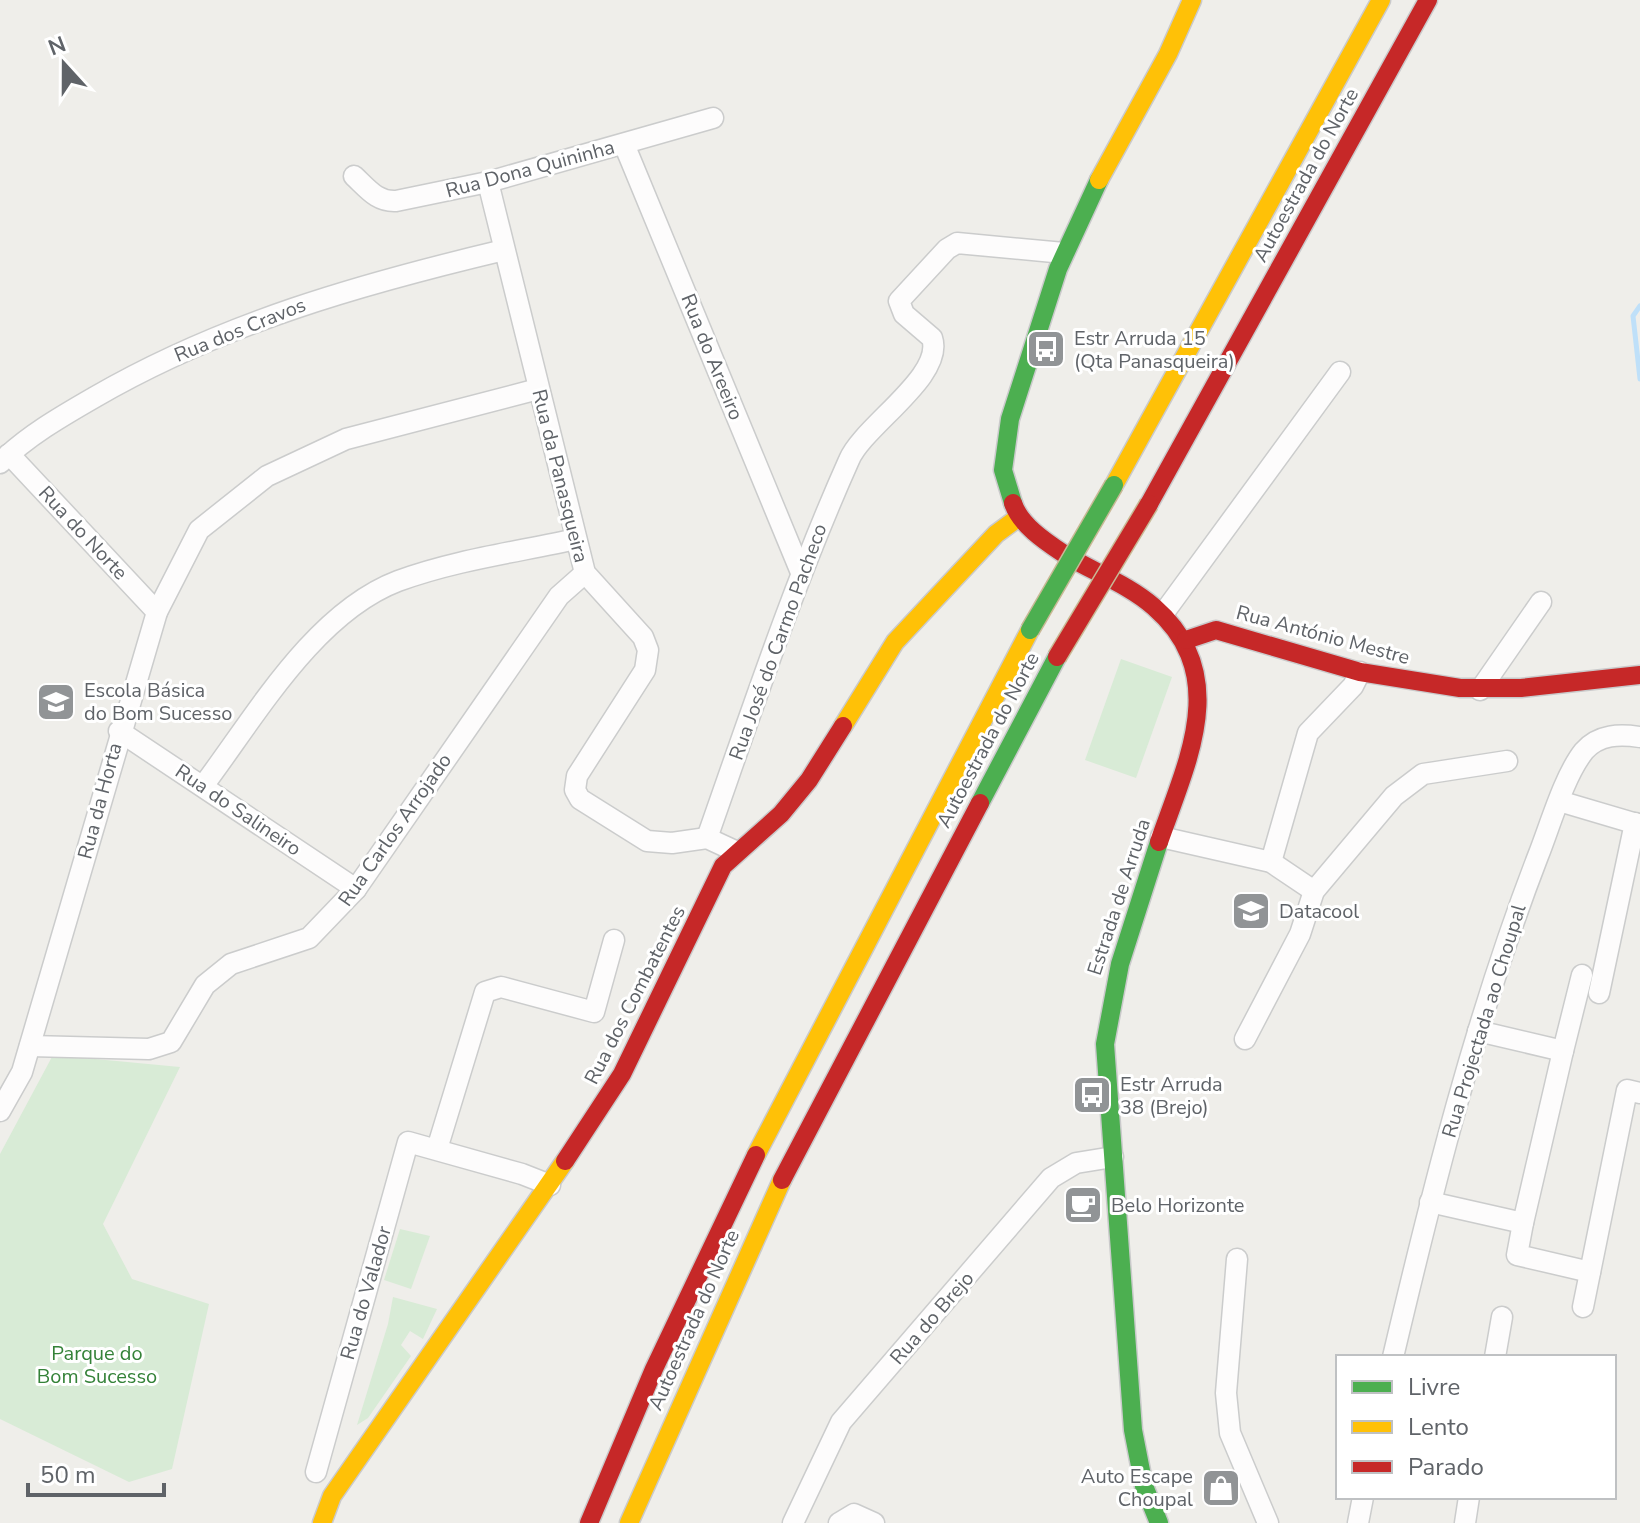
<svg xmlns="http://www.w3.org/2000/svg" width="1640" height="1523" font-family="'Nunito Sans',sans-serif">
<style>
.green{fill:#d8ebd6}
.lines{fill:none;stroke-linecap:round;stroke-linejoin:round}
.stream{stroke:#bfe0f9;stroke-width:5}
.street-casing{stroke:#cbcccc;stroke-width:23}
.fast-casing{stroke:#cacacb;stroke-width:21}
.slow-casing{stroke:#cacacb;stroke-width:21}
.jam-casing{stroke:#cacacb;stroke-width:21}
.street{stroke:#fdfcfc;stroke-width:20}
.fast{stroke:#4caf50;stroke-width:18}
.slow{stroke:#ffc107;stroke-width:18}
.jam{stroke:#c62828;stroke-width:18}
.fast-bridge-casing{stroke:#c8b996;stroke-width:21;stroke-linecap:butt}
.jam-bridge-casing{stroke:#c8b996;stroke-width:21;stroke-linecap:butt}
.fast-bridge{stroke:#4caf50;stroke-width:18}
.jam-bridge{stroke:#c62828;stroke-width:18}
.labels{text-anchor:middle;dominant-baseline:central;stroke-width:6;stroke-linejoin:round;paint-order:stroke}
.street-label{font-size:20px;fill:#5f6368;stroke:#fff}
.poi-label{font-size:20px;fill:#5f6368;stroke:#fff;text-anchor:start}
.park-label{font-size:20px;fill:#348238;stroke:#fff}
</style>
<rect width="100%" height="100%" fill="#efeeea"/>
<g class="green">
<path d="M1121 659 1172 677 1136 778 1085 760Z"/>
<path d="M53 1055 180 1067 103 1224 132 1279 209 1304 172 1469 129 1482 0 1419V1154Z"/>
<path d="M400 1229 430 1236 411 1289 384 1280Z"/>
<path d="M393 1297 437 1309 423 1339 410 1331 401 1345 411 1356 368 1418 357 1425 388 1324Z"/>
</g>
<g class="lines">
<path class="stream" d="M1640 306 1633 316 1640 379"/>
<defs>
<g id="street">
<path d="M624 144 800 570"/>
<path d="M354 176C368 189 377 202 396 201L488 182 713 118"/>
<path d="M488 182 585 573 643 637 648 650 645 670 577 776 575 790 580 799 647 841 672 843 707 838 735 851"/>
<path d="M9 454 157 612"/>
<path d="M0 463C27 436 62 416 95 397 223 323 361 284 504 250"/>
<path d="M1163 614 1340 372"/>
<path d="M1480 690 1541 602"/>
<path d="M119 731 356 889"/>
<path d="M203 786C255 717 314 613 398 581 455 560 517 552 576 539"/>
<path d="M1559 801 1640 825"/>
<path d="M1161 837 1271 862 1314 891"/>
<path d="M707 838C752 710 794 583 849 460 863 426 945 376 932 338L904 314 899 301 947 249 957 243 1064 253"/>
<path d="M1271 862 1308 733 1353 686 1360 672"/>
<path d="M1599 993 1635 823"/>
<path d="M1245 1039 1300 934 1314 891 1394 796 1423 774 1507 761"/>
<path d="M30 1046 149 1049 171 1042 205 985 231 964 309 938 356 889 559 596 585 573"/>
<path d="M1563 1051 1582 975"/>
<path d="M0 1111 22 1072 157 612 199 530 267 476 346 439 538 389"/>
<path d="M437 1149 485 992 501 987 594 1012 614 940"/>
<path d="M1430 1202 1523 1223 1563 1051 1478 1031"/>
<path d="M1523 1223 1517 1255 1590 1272"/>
<path d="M1237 1259 1226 1393 1230 1433 1268 1523"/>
<path d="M1583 1307 1627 1090 1640 1093"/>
<path d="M1393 1357C1433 1188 1475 1019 1538 856 1550 826 1564 776 1584 751 1599 734 1620 734 1640 737"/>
<path d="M1495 1357 1502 1317"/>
<path d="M316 1472 408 1142 522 1174 550 1185"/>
<path d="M793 1523 841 1422 1051 1178 1076 1163 1113 1157"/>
<path d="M839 1523 854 1514 874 1523"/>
<path d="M1358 1523 1363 1497"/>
<path d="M1465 1523 1469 1497"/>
</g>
<g id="fast">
<path d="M1013 503 1003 470 1010 419 1058 269 1099 180"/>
<path d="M980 803 1057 657"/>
<path d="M1159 842 1120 964 1105 1044 1133 1430 1144 1486 1159 1523"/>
</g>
<g id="slow">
<path d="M1099 180 1168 54 1192 0"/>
<path d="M1114 485 1381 0"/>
<path d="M843 726 895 642 996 534 1019 517"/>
<path d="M756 1155 1030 630"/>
<path d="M322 1523 332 1496 565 1161"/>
<path d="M629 1523 782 1180"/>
</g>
<g id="jam">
<path d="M1013 503C1020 525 1046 542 1064 554 1093 572 1128 584 1154 607 1232 675 1187 761 1159 842"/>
<path d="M1149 504 1428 0"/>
<path d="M1186 640 1216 630 1360 672 1460 688H1521L1640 675"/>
<path d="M565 1161 622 1074 723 866 781 814 809 780 843 726"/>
<path d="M782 1180 980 803"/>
<path d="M589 1523 654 1369 756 1155"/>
</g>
</defs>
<use href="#street" class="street-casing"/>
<use href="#fast" class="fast-casing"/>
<use href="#slow" class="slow-casing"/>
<use href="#jam" class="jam-casing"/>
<use href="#street" class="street"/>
<use href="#fast" class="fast"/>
<use href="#slow" class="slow"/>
<use href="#jam" class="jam"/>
<defs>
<path id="fast-bridge" d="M1030 630 1114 485"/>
<path id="jam-bridge" d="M1057 657 1149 504"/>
</defs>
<use href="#fast-bridge" class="fast-bridge-casing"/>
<use href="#jam-bridge" class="jam-bridge-casing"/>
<use href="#fast-bridge" class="fast-bridge"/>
<use href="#jam-bridge" class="jam-bridge"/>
</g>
<defs>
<symbol id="bus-square" viewBox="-11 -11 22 22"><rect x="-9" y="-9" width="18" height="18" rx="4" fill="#919496" stroke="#fff"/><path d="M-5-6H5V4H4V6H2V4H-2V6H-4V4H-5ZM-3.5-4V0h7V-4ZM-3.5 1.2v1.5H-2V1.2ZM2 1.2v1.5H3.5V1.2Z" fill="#fff"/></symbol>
<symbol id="school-square" viewBox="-11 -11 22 22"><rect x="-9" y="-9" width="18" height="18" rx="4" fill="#919496" stroke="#fff"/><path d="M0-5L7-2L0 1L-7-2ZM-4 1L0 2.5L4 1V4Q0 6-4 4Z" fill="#fff"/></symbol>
<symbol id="cafe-square" viewBox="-11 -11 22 22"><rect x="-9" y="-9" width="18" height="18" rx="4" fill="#919496" stroke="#fff"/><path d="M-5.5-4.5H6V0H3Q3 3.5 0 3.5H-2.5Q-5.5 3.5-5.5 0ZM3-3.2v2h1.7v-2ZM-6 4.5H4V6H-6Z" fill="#fff"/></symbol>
<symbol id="shop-square" viewBox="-11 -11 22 22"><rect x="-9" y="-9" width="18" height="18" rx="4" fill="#919496" stroke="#fff"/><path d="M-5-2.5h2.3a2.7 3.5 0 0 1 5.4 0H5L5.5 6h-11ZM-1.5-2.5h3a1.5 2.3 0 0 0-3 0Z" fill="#fff"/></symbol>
</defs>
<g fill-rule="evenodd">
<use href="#bus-square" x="1024" y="327" width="44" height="44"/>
<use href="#school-square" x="34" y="680" width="44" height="44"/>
<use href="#school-square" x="1229" y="889" width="44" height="44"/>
<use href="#bus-square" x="1070" y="1073" width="44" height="44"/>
<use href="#cafe-square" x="1061" y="1183" width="44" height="44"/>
<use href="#shop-square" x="1199" y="1466" width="44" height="44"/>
</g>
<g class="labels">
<g class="street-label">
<text transform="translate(530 169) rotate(-15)">Rua Dona Quininha</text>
<text transform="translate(1306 175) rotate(-61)">Autoestrada do Norte</text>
<text transform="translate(240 330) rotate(-22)">Rua dos Cravos</text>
<text transform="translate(712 357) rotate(68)">Rua do Areeiro</text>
<text transform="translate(560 476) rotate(76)">Rua da Panasqueira</text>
<text transform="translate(83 533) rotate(47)">Rua do Norte</text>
<text transform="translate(1323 635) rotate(15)">Rua António Mestre</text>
<text transform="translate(778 642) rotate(-70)">Rua José do Carmo Pacheco</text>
<text transform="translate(988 740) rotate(-62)">Autoestrada do Norte</text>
<text transform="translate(100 801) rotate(-75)">Rua da Horta</text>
<text transform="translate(238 810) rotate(34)">Rua do Salineiro</text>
<text transform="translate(395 830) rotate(-55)">Rua Carlos Arrojado</text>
<text transform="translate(1119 897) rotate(-72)">Estrada de Arruda</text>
<text transform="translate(635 995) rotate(-63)">Rua dos Combatentes</text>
<text transform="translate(1484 1021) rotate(-73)">Rua Projectada ao Choupal</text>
<text transform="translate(366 1293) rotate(-74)">Rua do Valador</text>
<text transform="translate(932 1318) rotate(-49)">Rua do Brejo</text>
<text transform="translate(694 1320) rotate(-66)">Autoestrada do Norte</text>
</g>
<g class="poi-label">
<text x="1074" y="338">Estr Arruda 15<tspan x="1074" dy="23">(Qta Panasqueira)</tspan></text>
<text x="84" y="690">Escola Básica<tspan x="84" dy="23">do Bom Sucesso</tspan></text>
<text x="1279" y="911">Datacool</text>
<text x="1120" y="1084">Estr Arruda<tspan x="1120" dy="23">38 (Brejo)</tspan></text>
<text x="1111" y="1205">Belo Horizonte</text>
<text x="1193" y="1476" text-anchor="end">Auto Escape<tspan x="1193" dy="23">Choupal</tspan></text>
</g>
<g class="park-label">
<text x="97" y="1353">Parque do<tspan x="97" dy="23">Bom Sucesso</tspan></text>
</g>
</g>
<rect x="1336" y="1355" width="280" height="144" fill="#ffffff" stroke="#bfc1c3" stroke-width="2"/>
<rect x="1352" y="1381" width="40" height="12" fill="#4caf50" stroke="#bfc1c3" stroke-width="2"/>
<text x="1408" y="1395" font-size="24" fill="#5f6368">Livre</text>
<rect x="1352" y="1421" width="40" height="12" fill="#ffc107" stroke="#bfc1c3" stroke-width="2"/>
<text x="1408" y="1435" font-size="24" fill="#5f6368">Lento</text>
<rect x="1352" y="1461" width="40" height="12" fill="#c62828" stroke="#bfc1c3" stroke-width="2"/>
<text x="1408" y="1475" font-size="24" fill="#5f6368">Parado</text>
<g transform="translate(64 64) rotate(339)" stroke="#ffffff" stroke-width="6" paint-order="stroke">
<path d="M0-6L14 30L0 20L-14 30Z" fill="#5f6368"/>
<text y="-12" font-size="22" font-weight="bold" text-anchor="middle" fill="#5f6368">N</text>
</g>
<path d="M28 1483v12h136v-12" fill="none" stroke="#5f6368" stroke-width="4"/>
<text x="40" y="1483" font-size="24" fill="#5f6368" stroke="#ffffff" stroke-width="6" paint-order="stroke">50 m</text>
</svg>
